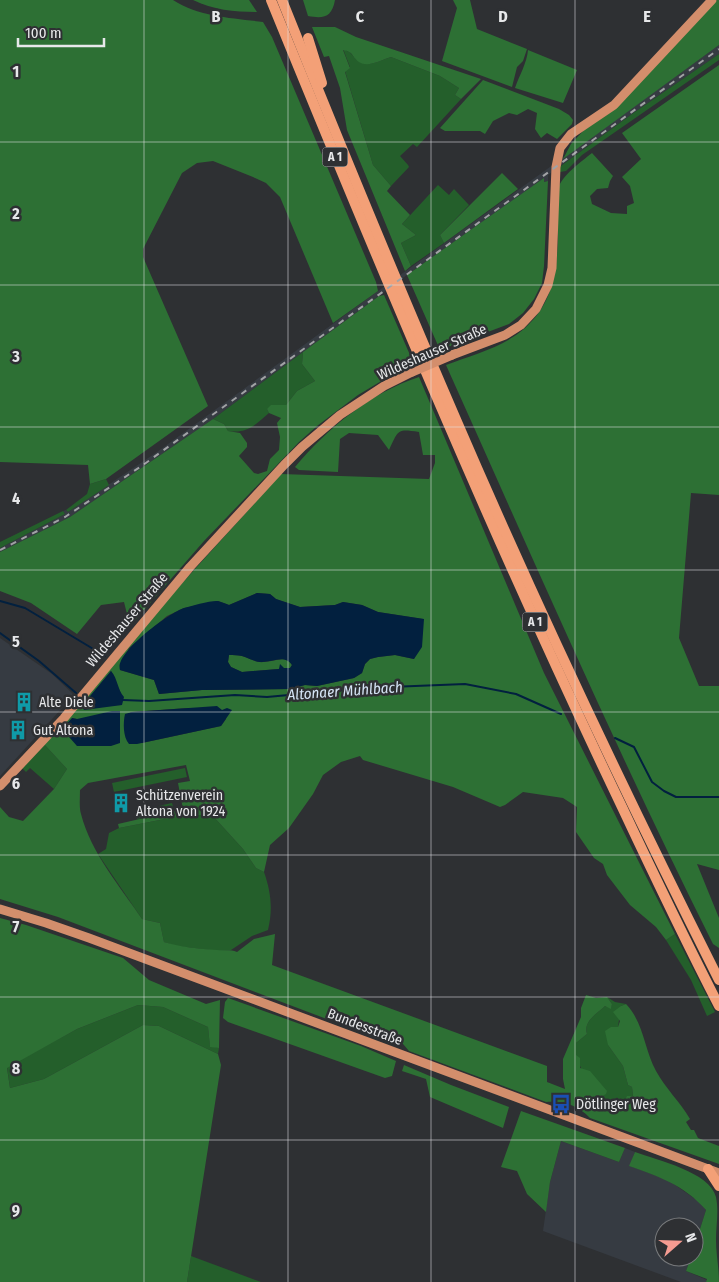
<svg xmlns="http://www.w3.org/2000/svg" width="719" height="1282" font-family="'Fira Sans Condensed',sans-serif">
<style>
.built{fill:#363b42}
.green{fill:#245f2b}
.forest{fill:#2d7034;fill-rule:evenodd}
.water{fill:#02203f;fill-rule:evenodd}
.lines{fill:none;stroke-linecap:round;stroke-linejoin:round}
.stream{stroke:#02203f;stroke-width:2}
.major{stroke:#d38e6c;stroke-width:9}
.highway{stroke:#f3a077;stroke-width:10}
.rail{stroke:#a1a2a5;stroke-width:2;stroke-dasharray:6 6;stroke-linecap:butt}
.major-bridge{stroke:#d38e6c;stroke-width:9}
.grid{fill:none;stroke:#e7e8ea;stroke-width:1;stroke-opacity:0.55}
.labels{text-anchor:middle;dominant-baseline:central;stroke-width:5;stroke-linejoin:round;paint-order:stroke}
.shield{fill:#2e3033;stroke:#b0b1b3;stroke-width:1}
.shield-label{font-size:12px;font-weight:bold;fill:#e7e8ea}
.street-label{font-size:14px;fill:#e7e8ea;stroke:#2e3033}
.poi-label{font-size:14px;fill:#e7e8ea;stroke:#2e3033;text-anchor:start}
.water-label{font-size:15px;font-style:italic;fill:#d5e4f5;stroke:#2e3033}
.grid-label{font-size:16px;text-anchor:middle;font-weight:bold;fill:#e7e8ea;stroke:#2e3033;stroke-width:5;stroke-linejoin:round;paint-order:stroke}
</style>
<rect width="100%" height="100%" fill="#2e3033"/>
<g class="built">
<path d="M719 45V54L632 114 548 175V181L544 182V179L415 269 213 419 70 517 0 552V548L65 514 63 511 66 510 68 512 157 452 378 291Z"/>
<path d="M0 638 52 674 74 695 0 776Z"/>
<path d="M561 1141 619 1162 625 1148 635 1152 630 1166 668 1180 698 1201 706 1210 694 1248V1227H664V1257H691L686 1271 707 1280 706 1282H681L543 1231 550 1182Z"/>
</g>
<g class="green">
<path d="M343 49C354 53 351 56 359 61 368 68 381 60 391 57L440 76 459 88 455 95 461 99 417 147 413 144 400 156 408 165 409 167 391 186 373 165 345 71 350 67Z"/>
<path d="M719 54V60L582 155 566 171 560 172 558 168 632 114Z"/>
<path d="M438 185 449 195 454 189 469 205 440 235 444 243 411 266 401 243 416 235 402 224Z"/>
<path d="M303 352 302 364 315 381 297 391 286 405 267 409 269 413C255 425 247 434 228 431L224 424 213 419Z"/>
<path d="M106 479 109 485 68 512 66 510 87 494 90 484Z"/>
<path d="M63 511 65 514 0 548V542Z"/>
<path d="M44 744 67 769 54 789 30 768 26 772 22 768Z"/>
<path d="M185 768 187 777 114 792 112 783Z"/>
<path d="M172 803 174 810 137 819 136 811Z"/>
<path d="M185 815H212L243 849 256 868 264 872C271 892 273 909 268 930L252 936 231 950 219 951 176 946 164 942 160 923 142 919 98 854 106 849 109 833 119 828Z"/>
<path d="M675 934 715 1012 707 1016 691 980 666 940Z"/>
<path d="M607 997 615 1002 626 1004 621 1006 618 1027 608 1045 623 1066 628 1085 632 1087 633 1096 621 1110 594 1100 576 1056V1043L587 1034C583 1021 597 1014 605 1006L611 1008 612 1004Z"/>
<path d="M138 1005 163 1007 208 1027 210 1046 219 1048 218 1054 159 1026 143 1025 44 1079 10 1088 7 1067 77 1029Z"/>
<path d="M191 1256 261 1282H187Z"/>
</g>
<g class="forest">
<path d="M0 0H173C199 17 233 18 263 22L272 37 376 282 378 291 333 323 280 197 266 183 253 177 213 161 197 163 182 173 143 249V257L208 406 106 479 90 484 88 465 0 462Z"/>
<path d="M193 0H249L257 12C235 12 213 10 193 0Z"/>
<path d="M303 0H335C332 17 324 19 308 16Z"/>
<path d="M453 0H470L477 29 527 49 523 61 517 67 512 87 442 61 457 8Z"/>
<path d="M717 0H719V45L563 159 571 144 584 130 611 112Z"/>
<path d="M312 27H335L356 37 481 79 461 99 455 95 459 88 440 76 391 57C381 60 368 68 359 62 351 56 354 52 343 50L350 68 345 72 373 165 391 186 387 191 410 215 402 224 416 235 401 243 411 266 405 271 347 130 340 88 329 56 324 57Z"/>
<path d="M528 50 577 70 563 103 515 88C519 76 527 63 528 50Z"/>
<path d="M719 65V495L691 493 679 638 699 686H719V870L697 864 719 918V948L713 944C618 754 533 559 446 365 472 355 504 347 525 328 559 298 558 256 558 215 558 207 556 196 558 189 561 176 582 161 592 153L613 176 610 181 608 188 597 189 590 196 592 204 611 213 627 214V206L634 203 630 186 622 177 641 159 622 133Z"/>
<path d="M483 80 559 109 569 115 573 120 572 124 557 139 547 133 541 138 535 129 537 113 528 109 517 115 509 113 493 121 485 134 480 131H445L440 128Z"/>
<path d="M502 173 518 189 444 243 440 235Z"/>
<path d="M544 178V182L548 181 544 266 542 283 534 299 523 313 509 324 440 350 407 275Z"/>
<path d="M384 295 413 362 358 395 317 426 299 442 204 541 130 626 124 602 101 605 77 634 31 603 0 591V552L70 517 213 419 224 424 228 431 240 433 247 443V447L239 456 254 473 258 474 267 471 270 459 279 450 280 437 277 423 281 418 269 413 267 409 271 405H286L297 391 315 381 302 364 303 352 379 296Z"/>
<path d="M419 377 544 673 675 934 666 940 656 927 630 905 607 875 603 864 594 858 576 832 577 807 563 798 523 792 505 805 500 807 453 787 363 760 360 756 341 762 323 775 313 794 289 828 270 845 264 872 256 868 243 849 212 815H185L119 828 118 824 183 809 178 783 190 781 186 765 88 783 80 790C80 798 79 807 81 814 91 853 120 886 142 919L160 923 164 942C181 947 199 949 217 950 224 951 230 949 237 952L254 939 275 934 272 965 547 1066V1082L565 1089 563 1079V1059L581 1017V1008L586 995 596 998 607 997 612 1004 611 1009 605 1006C597 1014 583 1021 587 1034L576 1043V1055L580 1058V1068L590 1071 607 1091 606 1094 595 1100 621 1109 627 1096H633L632 1087 628 1085 623 1066 608 1045 605 1031 611 1027H618L620 1021 613 1012 621 1006 626 1004C644 1023 644 1049 656 1071 666 1089 680 1102 690 1119L686 1122 691 1130H694L698 1138 719 1146V1164L590 1118C577 1105 565 1101 546 1102L409 1051 398 1038 345 1017 332 1021 58 917 0 899V807L9 817 23 821 54 789 67 769 44 744 166 601 281 474 429 479 435 463V455H423L419 432C397 429 399 429 389 450L378 435 349 433 340 439 338 472 299 470 295 467C328 428 370 393 419 377ZM257 593 270 594 276 599 300 607 335 605 343 602 362 605 378 612 423 619 414 659 395 655 378 657 370 659 365 664 362 673 354 678 317 686 305 685 290 689 202 690 159 694 154 680 120 670 129 648 167 616 184 608 218 601 229 605ZM111 671 121 694 122 705 82 706ZM188 708 222 710 226 719 221 726 142 743 130 712ZM72 718 77 719 111 746H77Z"/>
<path d="M229 655C234 655 240 655 245 657 251 659 257 663 264 662 273 662 286 654 292 665L290 668 242 672 231 667 228 662Z"/>
<path d="M0 918 26 925 123 958 149 980 206 1004 220 1000 219 1048 210 1047 208 1027 163 1007 138 1005 77 1029 7 1068 10 1088 44 1079 143 1025 159 1026 218 1054 221 1065 187 1282H0Z"/>
<path d="M228 998 361 1046 396 1061 392 1076 385 1078 228 1022 223 1018 225 1002Z"/>
<path d="M404 1065 451 1085 509 1107 503 1128 430 1097 426 1079 402 1071Z"/>
<path d="M521 1111 625 1148 619 1162 561 1141 550 1182 546 1212 527 1194 517 1171 501 1167Z"/>
<path d="M635 1152C657 1160 710 1172 716 1197 719 1212 716 1225 716 1240 716 1254 719 1268 719 1282H706L707 1279 686 1271 691 1257H694V1248L706 1210C684 1185 660 1177 629 1166Z"/>
</g>
<g class="water">
<path d="M257 593 270 594 276 599 300 607 335 605 343 602 362 605 378 612 424 619 422 647 414 659 395 655 378 657 370 659 365 664 362 673 354 678 317 686 305 685 290 689 202 690 159 694 154 680 120 670C114 653 169 613 184 608 191 606 212 600 218 601 222 602 226 604 229 605ZM229 655C233 655 238 655 242 656 249 658 254 662 262 662 272 662 285 654 292 665L290 668H284L280 664 279 669 242 672 231 667 228 662Z"/>
<path d="M111 671C118 679 117 689 124 697L122 705 84 710 82 706 86 701Z"/>
<path d="M217 706 222 710 227 708 232 710 221 726 137 744H129C123 737 123 723 125 714L132 712Z"/>
<path d="M112 711H120V743L111 746H77L62 729 72 718 77 719Z"/>
</g>
<g class="lines">
<g class="stream">
<path d="M0 601 25 608 105 656"/>
<path d="M0 633 39 661 76 693"/>
<path d="M123 700 149 701 235 695 267 697 365 688 465 684 516 694 561 714"/>
<path d="M615 738 634 747 652 782 664 791 676 797H719"/>
</g>
<g class="major">
<path d="M452 355 505 335 521 325 536 309 548 285 552 268 556 167 560 148 571 134 614 105 712 0"/>
<path d="M0 786 64 718 190 567 284 465 302 447 340 415 384 386 412 372"/>
<path d="M0 909 46 923 89 938C299 1016 509 1095 719 1173"/>
</g>
<g class="highway">
<path d="M271 0C382 272 495 542 622 807 653 873 685 940 719 1006"/>
<path d="M282 0C339 142 397 283 458 424 539 612 627 797 719 980"/>
<path d="M308 38 322 83"/>
<path d="M708 1169 719 1186"/>
</g>
<path class="rail" d="M0 550 65 517 143 465 719 49"/>
<path class="major-bridge" d="M412 372 452 355"/>
</g>
<path class="grid" d="M144 0V1282M288 0V1282M431 0V1282M575 0V1282M0 142H719M0 285H719M0 427H719M0 570H719M0 712H719M0 855H719M0 997H719M0 1140H719"/>
<defs>
<symbol id="building-bare" viewBox="-9 -9 18 18"><path d="M-4-6H4V6H1V3H-1V6H-4ZM-2.5-4.3h1.7v1.8h-1.7ZM.8-4.3h1.7v1.8H.8ZM-2.5-1h1.7V.8h-1.7ZM.8-1h1.7V.8H.8Z" fill="#0f9aa8" stroke="#2e3033" stroke-width="2.5" paint-order="stroke"/></symbol>
<symbol id="bus-bare" viewBox="-9 -9 18 18"><path d="M-5-6H5V4H4V6H2V4H-2V6H-4V4H-5ZM-3.5-4V0h7V-4ZM-3.5 1.2v1.5H-2V1.2ZM2 1.2v1.5H3.5V1.2Z" fill="#1a4fb4" stroke="#2e3033" stroke-width="2.5" paint-order="stroke"/></symbol>
</defs>
<g fill-rule="evenodd">
<use href="#building-bare" x="10" y="688" width="28" height="28"/>
<use href="#building-bare" x="4" y="716" width="28" height="28"/>
<use href="#building-bare" x="107" y="789" width="28" height="28"/>
<use href="#bus-bare" x="547" y="1090" width="28" height="28"/>
</g>
<g class="labels">
<g class="shield">
<rect x="322.5" y="147.5" width="25" height="19" rx="4"/>
<rect x="522.5" y="612.5" width="25" height="19" rx="4"/>
</g>
<g class="shield-label">
<text x="335" y="157">A 1</text>
<text x="535" y="622">A 1</text>
</g>
<g class="street-label">
<text transform="translate(432 352) rotate(-24)">Wildeshauser Straße</text>
<text transform="translate(127 620) rotate(-50)">Wildeshauser Straße</text>
<text transform="translate(365 1027) rotate(21)">Bundesstraße</text>
</g>
<g class="poi-label">
<text x="39" y="702">Alte Diele</text>
<text x="33" y="730">Gut Altona</text>
<text x="136" y="795">Schützenverein<tspan x="136" dy="16">Altona von 1924</tspan></text>
<text x="576" y="1104">Dötlinger Weg</text>
</g>
<g class="water-label">
<text transform="translate(345 691) rotate(-4)">Altonaer Mühlbach</text>
</g>
</g>
<g class="grid-label">
<text x="216" y="22">B</text>
<text x="360" y="22">C</text>
<text x="503" y="22">D</text>
<text x="647" y="22">E</text>
<text x="16" y="77">1</text>
<text x="16" y="219">2</text>
<text x="16" y="362">3</text>
<text x="16" y="504">4</text>
<text x="16" y="647">5</text>
<text x="16" y="789">6</text>
<text x="16" y="932">7</text>
<text x="16" y="1074">8</text>
<text x="16" y="1216">9</text>
</g>
<g transform="translate(679 1242) rotate(70)"><circle r="24" fill="#2e3033" stroke="#787a7c"/>
<path d="M0-4L9 19L0 12L-9 19Z" fill="#f59c92"/>
<text y="-8" font-size="14" font-weight="bold" text-anchor="middle" fill="#e7e8ea">N</text>
</g>
<path d="M18 38v8h86v-8" fill="none" stroke="#e7e8ea" stroke-width="2.5"/>
<text x="25" y="38" font-size="15" fill="#e7e8ea" stroke="#2e3033" stroke-width="4" paint-order="stroke">100 m</text>
</svg>
